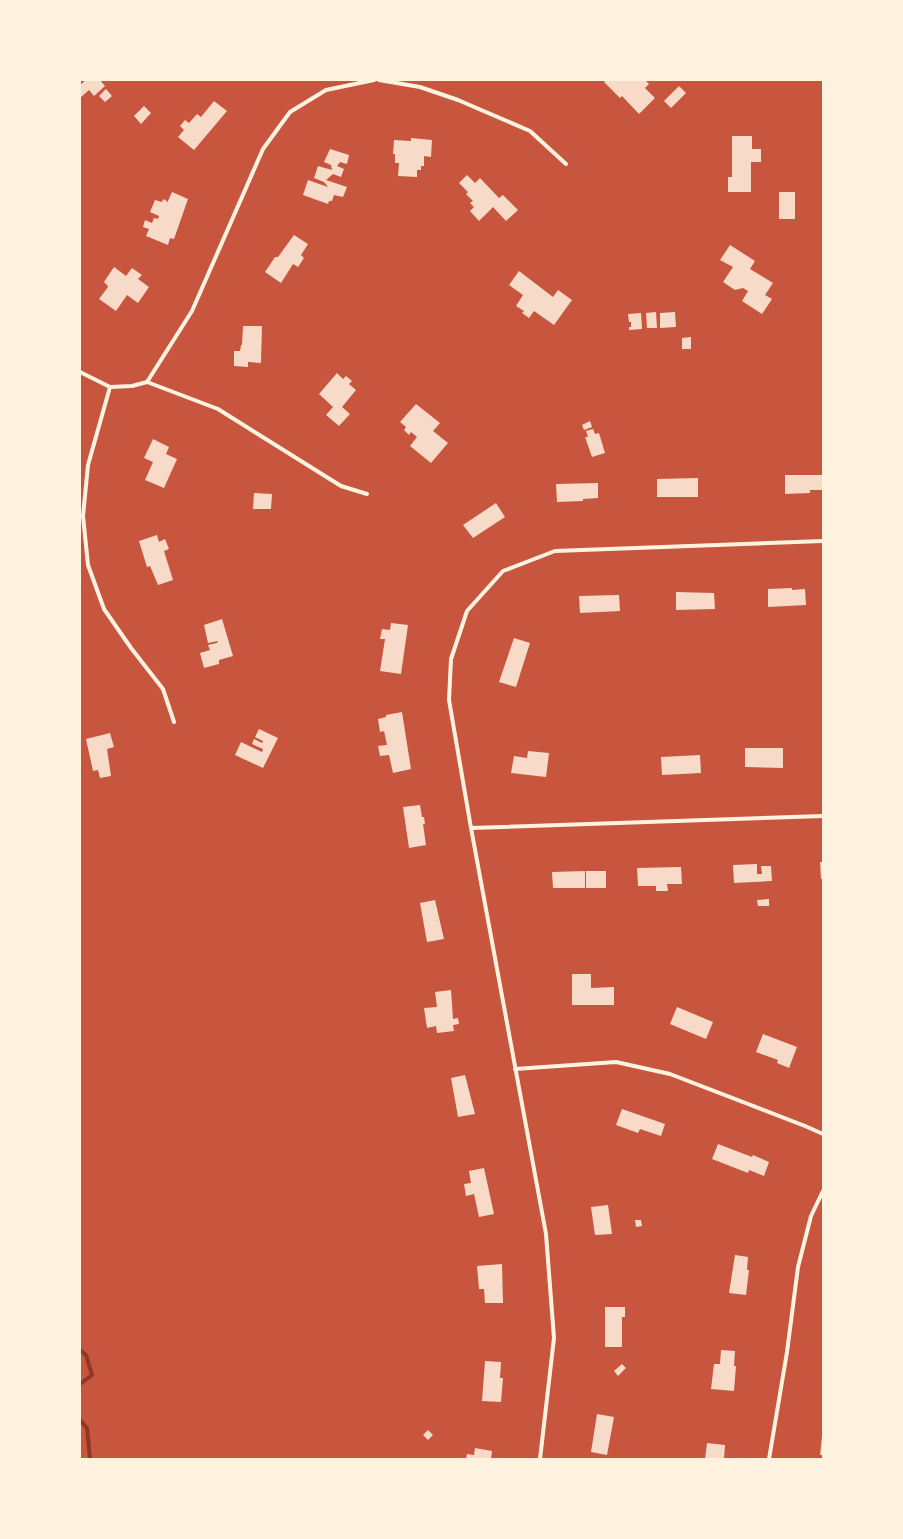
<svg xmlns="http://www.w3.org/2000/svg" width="903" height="1539" font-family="'Exo 2',sans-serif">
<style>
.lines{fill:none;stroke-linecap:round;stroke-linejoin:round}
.stream{stroke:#8f3625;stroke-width:4}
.building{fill:#f7dbc8}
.minor{stroke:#fff3e0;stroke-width:4}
</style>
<rect width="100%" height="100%" fill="#c8553d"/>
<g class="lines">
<g class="stream">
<path d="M80 1350 86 1355 92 1375 80 1384"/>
<path d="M80 1420 87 1428 90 1459"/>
</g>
</g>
<g class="building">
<path d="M86 80H100L105 86 94 96 89 90 80 98V85Z"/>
<path d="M606 80H645L649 84 645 88 655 98 639 114 622 96 620 98 604 82Z"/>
<path d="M679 86 686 93 671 108 664 101Z"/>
<path d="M106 89 112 96 105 102 99 96Z"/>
<path d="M214 101 227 111 194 150 178 137 184 130 180 126 185 120 189 123 197 114 201 117Z"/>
<path d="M144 106 151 113 141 124 134 116Z"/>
<path d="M732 136H752V149H761V162H751V192H728V177H732Z"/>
<path d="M411 138 432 140 431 157 424 156V166H421V170H417V177L398 176 399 163H395V154H393L394 140 411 141Z"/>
<path d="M330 149 349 155 347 164 340 162 337 166 344 169 341 177 333 174 326 180 347 187 343 197 334 195 332 201H329L328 204 303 195 308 180 328 187 324 182 314 178 318 166 332 170 331 165 324 162Z"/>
<path d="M467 175 475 183 480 178 499 198 503 195 518 210 506 221 493 207 479 221 470 211 474 207 470 203 473 201 466 194 468 192 459 183Z"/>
<path d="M172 192 188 199 174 239 170 238 168 245 146 236 149 229 143 227 145 220 152 223 154 218 158 219 159 216 150 212 155 200 162 202 163 199 167 201V203Z"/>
<rect x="779" y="192" width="16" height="27"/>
<path d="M294 235 308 244 301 255 304 258 298 267 293 264 281 283 265 272 275 257H278Z"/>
<path d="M730 245 755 261 750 269 773 283 765 295 772 299 762 314 742 301 748 291 743 288 735 290 723 282 733 267 720 260Z"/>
<path d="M114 267 126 276 132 268 142 275 138 279 149 287 138 303 127 295 116 311 99 299 108 287 107 285 104 282Z"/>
<path d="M519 271 553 297 558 290 572 300 554 325 534 311 529 318 522 313 524 311 516 306 523 295 509 285Z"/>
<path d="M656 312 657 328H647L646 313Z"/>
<path d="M675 312 676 327 660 328V313Z"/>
<path d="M641 313 642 329 629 330V327H631V322H629L628 314Z"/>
<path d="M243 326H262L261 363 248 362V367L234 366V351H240L241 345H242Z"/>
<path d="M691 337V349H682V338Z"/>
<path d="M337 373 343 379 346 376 352 381 349 384 356 390 342 407 350 414 339 426 326 415 333 407 319 394Z"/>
<path d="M416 404 440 423 433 431 448 443 431 463 410 446 417 437 411 432 409 435 404 430 406 427 400 422Z"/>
<path d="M590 421 592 427 584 430 582 425Z"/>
<path d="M593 429 595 434 599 433 605 453 592 457 585 437H588L586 431Z"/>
<path d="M153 439 169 447 166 454 177 459 164 488 145 480 153 462 144 458Z"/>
<path d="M785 475H823V490H810V493L785 494Z"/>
<path d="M698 478V497H657V479Z"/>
<path d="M598 483V498L583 499V501L557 502 556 484Z"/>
<path d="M254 493 272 494 271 509H253Z"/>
<path d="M496 503 505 517 473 538 463 525Z"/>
<path d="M157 535 159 542 165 539 169 549 164 551 173 580 158 585 150 566 147 567 139 541Z"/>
<path d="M792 588V590L805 589 806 605 768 607V589Z"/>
<path d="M676 592 714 593 715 609 676 610Z"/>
<path d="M619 595 620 611 580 613 579 596Z"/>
<path d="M222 619 233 656 219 660V664L204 668 200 653 210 650 208 645 217 643 218 641 208 643 204 625Z"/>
<path d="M391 623 408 625 401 674 380 671 385 639H380L382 629 390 630Z"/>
<path d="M514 638 530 643 516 687 499 682Z"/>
<path d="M402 712 411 769 393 773 389 755 380 756 378 746 387 745 384 731 380 732 378 719 386 717V715Z"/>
<path d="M259 729 278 738 263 768 235 755 241 742 262 752 263 749 252 744 254 739 262 743 263 741 255 737Z"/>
<path d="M110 733 114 747 107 749 111 776 100 778 98 770 93 771 86 739Z"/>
<path d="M745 748H783V768L745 767Z"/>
<path d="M528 751 549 753 546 777 511 773 514 756 527 758Z"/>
<path d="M700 755 701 773 662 775 661 757Z"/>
<path d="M420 805 422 817H424L425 824H423L426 845 409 848 403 807Z"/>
<path d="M820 862H823V879H821Z"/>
<path d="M757 864V874H762L761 866H771L772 881 734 883 733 865Z"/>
<path d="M681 867 682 884H667L668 891H656V886H638L637 868Z"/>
<path d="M585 871V888H553L552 872Z"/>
<rect x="586" y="871" width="20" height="17"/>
<path d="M769 899V906H758L757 900Z"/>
<path d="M435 900 444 939 427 942 420 903Z"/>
<path d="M572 974H591V988L614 987V1005H572Z"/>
<path d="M451 990 453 1019 458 1018 459 1024 453 1025 454 1031 437 1033 436 1026 427 1028 424 1008 437 1007 435 992Z"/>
<path d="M677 1007 713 1022 706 1039 670 1024Z"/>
<path d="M763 1034 797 1047 789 1068 777 1063 778 1060 756 1052Z"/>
<path d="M465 1075 475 1114 458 1117 451 1078Z"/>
<path d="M622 1109 665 1124 661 1136 640 1129 638 1133 616 1125Z"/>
<path d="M718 1144 752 1157 753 1155 769 1162 764 1176 749 1170 748 1173 712 1159Z"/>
<path d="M484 1168 494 1214 479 1217 474 1194 466 1196 464 1184 471 1183 469 1171Z"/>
<path d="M608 1205 612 1234 595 1235 591 1207Z"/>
<path d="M635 1220H641L642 1226 636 1227Z"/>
<path d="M735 1255 748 1257 747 1270H749L746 1295 729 1293Z"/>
<path d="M502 1264 503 1303H485L484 1289H479L477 1266Z"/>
<path d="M605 1307H625V1317H622V1347H605Z"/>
<path d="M721 1350 735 1351 734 1366H736L734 1391 711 1389 714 1364H720Z"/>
<path d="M485 1361 501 1362 500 1378H503L501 1402 482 1401Z"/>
<path d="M622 1364 626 1368 618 1376 614 1371Z"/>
<path d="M597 1414 614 1417 607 1455 591 1452Z"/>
<path d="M428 1430 433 1435 428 1440 423 1435Z"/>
<path d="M822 1436H823V1455H820Z"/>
<path d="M707 1443 725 1445 724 1459H705Z"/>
<path d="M475 1448 492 1451 491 1459H466L467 1454 474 1455Z"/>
</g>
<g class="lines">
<g class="minor">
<path d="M379 80 420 87 458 100 530 131 566 164"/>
<path d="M80 372 110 387 132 386 147 382 218 409 341 486 367 494"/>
<path d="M147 382 192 311 263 149 290 112 326 90 374 80"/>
<path d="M110 387 88 465 83 516 88 565 104 609 131 648 163 689 174 722"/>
<path d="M471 828 823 816"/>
<path d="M515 1069 616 1062 670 1074 805 1126 823 1134"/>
<path d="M540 1459 554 1338 546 1234 471 828 449 700 451 659 467 611 503 571 555 551 823 541"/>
<path d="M769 1459 787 1352 798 1267 811 1216 823 1191"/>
</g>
</g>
<rect width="903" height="1539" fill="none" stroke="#fff3e0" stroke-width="162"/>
</svg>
